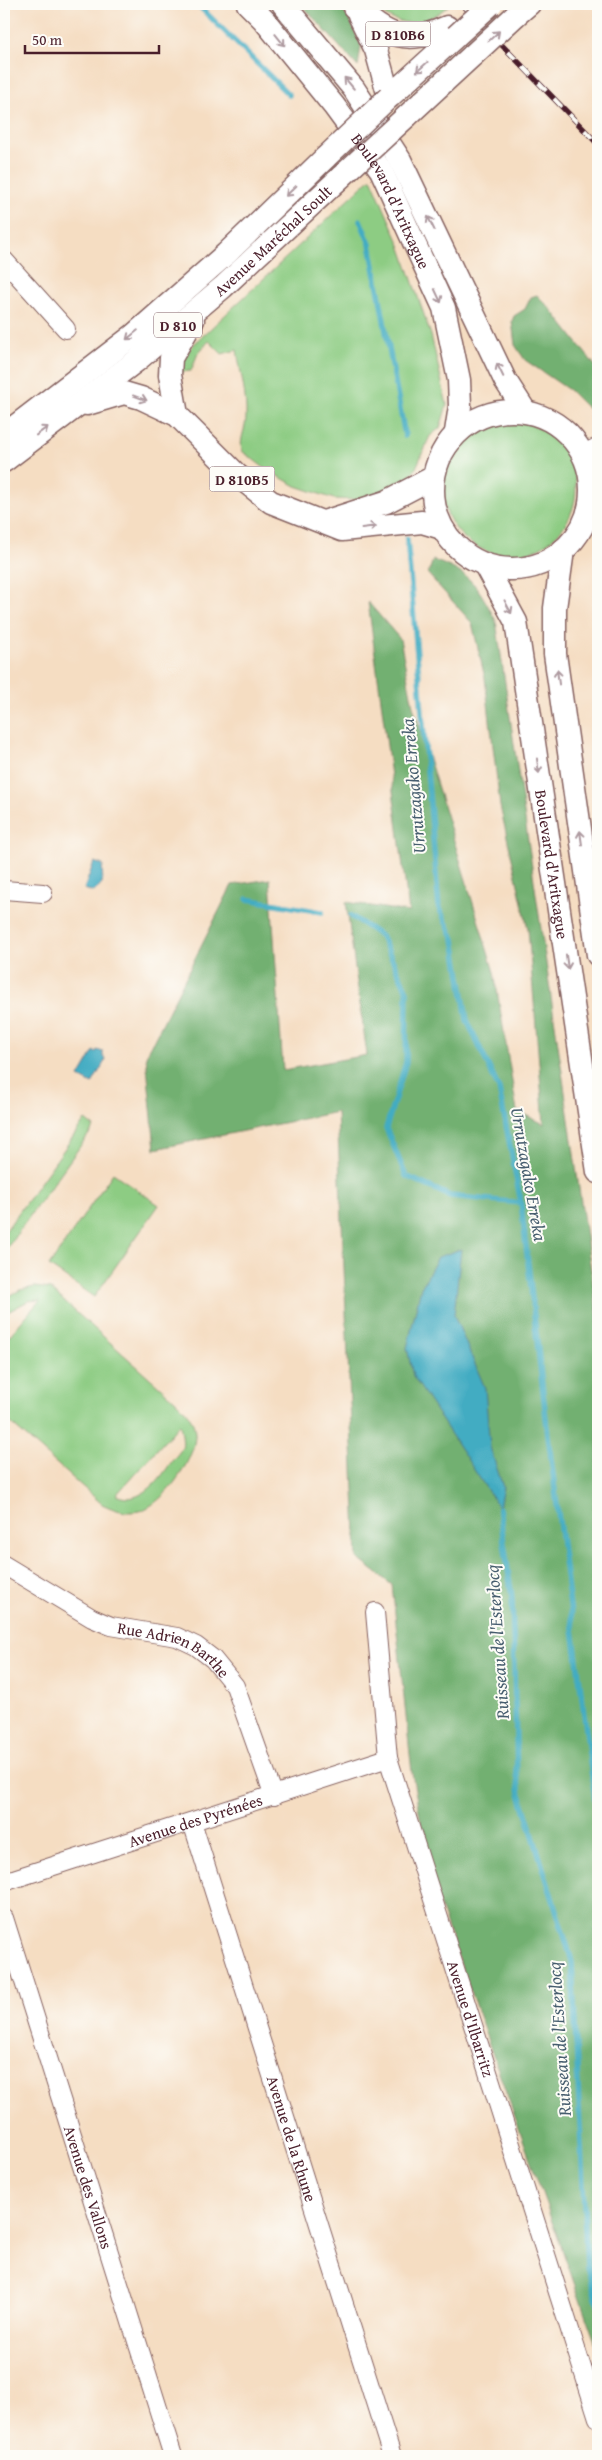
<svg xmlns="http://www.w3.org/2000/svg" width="602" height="2460" font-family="'Gentium Book Plus',serif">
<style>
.green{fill:#8dcc83;stroke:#6c7657;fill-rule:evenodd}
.forest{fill:#72b071;stroke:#5e684e}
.water{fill:#43acc2;stroke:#466676}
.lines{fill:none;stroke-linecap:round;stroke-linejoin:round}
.stream{stroke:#43acc2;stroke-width:5.5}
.minor-casing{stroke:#866260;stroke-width:20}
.major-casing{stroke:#866260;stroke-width:25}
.minor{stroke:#fff;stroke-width:18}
.major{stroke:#fff;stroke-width:22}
.rail-casing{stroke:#4a1f2b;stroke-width:5.5}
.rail{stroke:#fdfcf7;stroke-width:4;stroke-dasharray:11;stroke-linecap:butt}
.major-bridge-casing{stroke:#866260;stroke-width:25;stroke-linecap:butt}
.major-bridge{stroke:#fff;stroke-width:22}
.oneway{stroke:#ae9aa0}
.labels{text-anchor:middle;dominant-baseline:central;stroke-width:4;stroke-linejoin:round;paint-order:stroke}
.shield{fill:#fdfcf7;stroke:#806168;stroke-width:1}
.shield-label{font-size:15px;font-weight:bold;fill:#4a1f2b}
.street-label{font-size:16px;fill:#4a1f2b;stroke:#fdfcf7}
.water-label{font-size:18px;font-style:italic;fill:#475e6f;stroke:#fdfcf7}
</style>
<rect width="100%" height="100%" fill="#fdfcf7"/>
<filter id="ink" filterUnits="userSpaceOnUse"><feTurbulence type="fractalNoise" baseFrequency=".02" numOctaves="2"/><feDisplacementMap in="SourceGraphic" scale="10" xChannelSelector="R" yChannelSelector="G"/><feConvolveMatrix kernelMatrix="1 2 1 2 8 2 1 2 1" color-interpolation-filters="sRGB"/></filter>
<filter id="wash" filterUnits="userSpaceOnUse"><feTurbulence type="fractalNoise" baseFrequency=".0096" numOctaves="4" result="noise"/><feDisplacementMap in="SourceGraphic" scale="20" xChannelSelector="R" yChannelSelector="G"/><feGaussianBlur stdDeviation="1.12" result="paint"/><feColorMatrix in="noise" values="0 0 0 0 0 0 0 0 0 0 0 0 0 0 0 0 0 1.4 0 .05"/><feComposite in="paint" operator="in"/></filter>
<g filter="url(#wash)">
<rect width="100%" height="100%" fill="#f5ddc2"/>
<g class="green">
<path d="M372 4H448L449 5C425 27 396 30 372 4Z"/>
<path d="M371 178 400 245 431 335 447 405 440 428 430 436 415 470 408 478 393 487 356 500 334 499 296 486 267 470 242 451C239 438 246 430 246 417 247 396 240 372 237 350L222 354 209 341 198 353 191 371 181 372 183 360 192 346Z"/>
<circle cx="509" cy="488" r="67"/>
<path d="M85 1120 94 1127 4 1252V1233Z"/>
<path d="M113 1173 159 1205 94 1297 49 1266Z"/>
<path d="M35 1287 50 1289 178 1403C187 1412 194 1420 195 1433 197 1457 164 1505 139 1511 125 1514 115 1510 102 1504L4 1417V1342L40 1300 28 1301 4 1314V1299L20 1290ZM180 1424C181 1431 184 1441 182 1448 180 1452 175 1457 172 1461 161 1478 140 1507 116 1495Z"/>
</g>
<g class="forest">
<path d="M301 4H337L350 20 361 46 358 67Z"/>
<path d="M537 295 550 308 597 368 598 415 585 406 569 390 525 360 515 345 512 321 514 316 525 309 531 297Z"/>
<path d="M433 560C473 575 477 585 496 621L598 1318V2350L432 1884 412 1773 392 1585 357 1558 337 1112 155 1149 146 1056 232 885 270 879 283 1070 367 1055 346 902 409 912 368 602 400 639 413 706 494 972 517 1111 544 1124 528 929 500 806 485 678 472 623 428 574Z"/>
</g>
<g class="water">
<path d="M94 862 103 865C101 871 104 877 102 883 101 887 96 889 94 892L84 889Z"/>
<path d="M97 1050 103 1052V1057L106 1059 92 1084 79 1077 94 1051 96 1052Z"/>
<path d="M461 1249 454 1315 485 1388 490 1447 503 1487 499 1508 413 1376 407 1348 421 1288 438 1257Z"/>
</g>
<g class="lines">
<g class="stream">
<path d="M197 4 289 95"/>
<path d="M360 220 370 244 405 436"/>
<path d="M407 539 439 908 454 939 467 1020 499 1089 521 1203 548 1435 598 1823"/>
<path d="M247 899 322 912"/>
<path d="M351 916 381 936 407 991 406 1062 386 1128 406 1176 450 1196 521 1203"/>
<path d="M499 1508 512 1597 517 1774 520 1794 572 1961 587 2267 598 2304"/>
</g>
</g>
</g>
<g filter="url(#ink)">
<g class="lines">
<defs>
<g id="minor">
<path d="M4 260 66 329"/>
<path d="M583 454 598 447"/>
<path d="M4 890 43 893"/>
<path id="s1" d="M4 1565 92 1618 111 1626 177 1637 196 1646 213 1659 235 1686 274 1796"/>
<path id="s2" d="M375 1612 388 1758 598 2418"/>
<path id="s3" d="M192 1822 392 2456"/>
<path id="s4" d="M4 1882 388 1758"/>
<path id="s5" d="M4 1918 173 2456"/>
</g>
<g id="major">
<path id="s6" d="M248 4 264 20 334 106 381 170 444 308 459 380 460 406 456 432"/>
<path d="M283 4 354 89 400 160 505 380 525 411"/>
<path d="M354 7C389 36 404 46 447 27"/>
<path d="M359 15 376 50 389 97"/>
<path d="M515 16 529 4"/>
<path d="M389 97 456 36"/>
<path d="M407 116 473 55"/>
<path d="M87 404 124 393 141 398 177 415 237 475 271 502 342 530 422 522 442 528"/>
<circle cx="512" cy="490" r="79"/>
<path d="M177 415 170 375 171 358 193 320"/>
<path d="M4 435 134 335 226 254 326 157"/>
<path id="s7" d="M4 461 136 361 223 287 342 176"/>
<path d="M327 521 386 502 432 478"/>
<path d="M563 550 555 608V654L598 955"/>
<path id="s8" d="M485 565 516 622 598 1172"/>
</g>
</defs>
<use href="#minor" class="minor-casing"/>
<use href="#major" class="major-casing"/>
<use href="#minor" class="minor"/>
<use href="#major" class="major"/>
<defs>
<path id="rail" d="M462 4 598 144"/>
</defs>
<use href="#rail" class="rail-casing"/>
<use href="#rail" class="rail"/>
<defs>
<g id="major-bridge">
<path d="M456 36 491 4"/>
<path d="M473 55 515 16"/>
<path d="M326 157 389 97"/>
<path d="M342 176 407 116"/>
</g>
</defs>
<use href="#major-bridge" class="major-bridge-casing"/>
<use href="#major-bridge" class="major-bridge"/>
</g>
<defs><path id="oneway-shaft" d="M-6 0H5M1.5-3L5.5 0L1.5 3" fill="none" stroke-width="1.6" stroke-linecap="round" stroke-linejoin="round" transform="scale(1.25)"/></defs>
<g class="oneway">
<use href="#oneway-shaft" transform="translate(494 36) rotate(-43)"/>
<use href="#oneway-shaft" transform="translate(280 40) rotate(51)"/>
<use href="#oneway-shaft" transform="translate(422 67) rotate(138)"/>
<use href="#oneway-shaft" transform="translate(349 83) rotate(-130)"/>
<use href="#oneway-shaft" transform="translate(291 191) rotate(136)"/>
<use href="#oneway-shaft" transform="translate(431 223) rotate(-116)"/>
<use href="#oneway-shaft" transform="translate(438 296) rotate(65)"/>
<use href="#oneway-shaft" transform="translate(132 335) rotate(141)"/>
<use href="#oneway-shaft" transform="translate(500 370) rotate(-116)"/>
<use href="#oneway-shaft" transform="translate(140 398) rotate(20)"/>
<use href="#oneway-shaft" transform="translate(42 431) rotate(-36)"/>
<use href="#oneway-shaft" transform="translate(369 527) rotate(-7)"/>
<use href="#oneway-shaft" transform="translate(508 607) rotate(62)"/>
<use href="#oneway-shaft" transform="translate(558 677) rotate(-98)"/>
<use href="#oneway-shaft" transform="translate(538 766) rotate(82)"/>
<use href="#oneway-shaft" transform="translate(581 838) rotate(-98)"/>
<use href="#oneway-shaft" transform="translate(567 962) rotate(82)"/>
</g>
</g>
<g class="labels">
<g class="shield">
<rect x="365.5" y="21.5" width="65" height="25" rx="4"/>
<rect x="154" y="312.5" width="48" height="25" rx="4"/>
<rect x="209.5" y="466.5" width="65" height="25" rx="4"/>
</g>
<g class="shield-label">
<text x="398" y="34">D 810B6</text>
<text x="178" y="325">D 810</text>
<text x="242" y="479">D 810B5</text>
</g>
<g class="street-label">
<text stroke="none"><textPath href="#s6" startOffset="245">Boulevard d'Aritxague</textPath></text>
<text stroke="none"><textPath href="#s7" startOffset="348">Avenue Maréchal Soult</textPath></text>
<text stroke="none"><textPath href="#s8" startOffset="310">Boulevard d'Aritxague</textPath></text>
<text stroke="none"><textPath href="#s1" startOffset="192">Rue Adrien Barthe</textPath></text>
<text stroke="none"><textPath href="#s4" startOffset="201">Avenue des Pyrénées</textPath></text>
<text stroke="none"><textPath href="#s2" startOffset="420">Avenue d'Ilbarritz</textPath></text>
<text stroke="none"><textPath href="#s3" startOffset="332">Avenue de la Rhune</textPath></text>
<text stroke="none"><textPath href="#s5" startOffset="282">Avenue des Vallons</textPath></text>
</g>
<g class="water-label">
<text transform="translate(413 786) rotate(-95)">Urrutzagako Erreka</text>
<text transform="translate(529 1174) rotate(80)">Urrutzagako Erreka</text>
<text transform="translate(497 1642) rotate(-94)">Ruisseau de l'Esterlocq</text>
<text transform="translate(559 2039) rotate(-94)">Ruisseau de l'Esterlocq</text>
</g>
</g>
<rect width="602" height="2460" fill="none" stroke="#fdfcf7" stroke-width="20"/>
<path d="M25 45v8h134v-8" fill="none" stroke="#4a1f2b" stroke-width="2.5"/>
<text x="32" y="45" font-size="15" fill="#4a1f2b" stroke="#fdfcf7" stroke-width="4" paint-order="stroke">50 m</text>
</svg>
